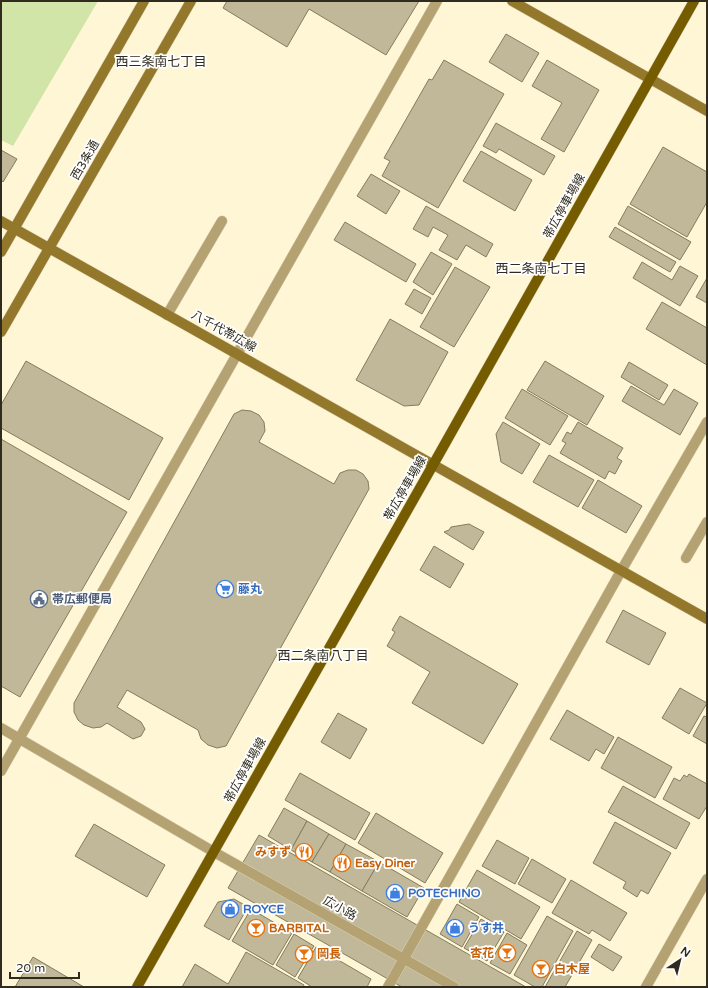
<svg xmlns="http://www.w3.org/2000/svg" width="708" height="988" font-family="'Varela Round','Noto Sans JP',sans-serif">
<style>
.green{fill:#d2e5a8}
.building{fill:#c0b898;stroke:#847c5e}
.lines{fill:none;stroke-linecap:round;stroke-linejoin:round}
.lane-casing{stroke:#dad2b4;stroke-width:11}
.street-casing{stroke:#dad2b4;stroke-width:11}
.secondary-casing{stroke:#dad2b4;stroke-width:11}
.primary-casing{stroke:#dad2b4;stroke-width:11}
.lane{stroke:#b4a273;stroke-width:10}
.street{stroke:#b4a273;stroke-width:10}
.secondary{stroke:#93782b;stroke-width:10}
.primary{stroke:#765c00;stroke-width:10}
.labels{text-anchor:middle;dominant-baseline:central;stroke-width:3.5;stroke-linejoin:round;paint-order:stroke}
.street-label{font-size:12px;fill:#2f2c1f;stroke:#fff}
.shop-label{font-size:12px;font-weight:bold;fill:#366cbe;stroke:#fff;text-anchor:start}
.service-label{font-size:12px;font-weight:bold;fill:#4e5e75;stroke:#fff;text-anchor:start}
.food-label{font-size:12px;font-weight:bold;fill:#c56008;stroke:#fff;text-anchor:start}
.neighbourhood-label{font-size:13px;fill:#2f2c1f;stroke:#fff}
</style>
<rect width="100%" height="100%" fill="#fff6d5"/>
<path class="green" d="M1 1H98L13 146 1 140Z"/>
<g class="building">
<path d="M227 1H419L386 55 309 9 287 47 223 8Z"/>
<path d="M506 34 539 53 522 82 489 62Z"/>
<path d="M444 60 504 94 438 208 382 176 390 161 384 158 429 79 432 80Z"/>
<path d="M547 60 599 90 564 152 541 139 562 103 532 86Z"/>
<path d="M496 123 555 156 544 175 499 149 496 153 483 146Z"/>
<path d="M663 147 707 172V202L687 237 630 204Z"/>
<path d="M1 150 17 159 3 182 1 180Z"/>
<path d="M481 151 532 180 515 211 463 181Z"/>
<path d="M371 174 400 191 386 214 357 196Z"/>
<path d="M426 206 493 244 486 257 466 245 457 260 439 250 448 235 433 227 428 237 413 229Z"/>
<path d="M628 206 691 242 680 260 618 224Z"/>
<path d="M345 222 416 264 406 282 334 240Z"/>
<path d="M615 227 676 262 670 272 609 237Z"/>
<path d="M431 252 452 264 433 295 413 282Z"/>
<path d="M642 262 672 280 680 266 698 276 680 306 633 278Z"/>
<path d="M455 267 490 287 454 347 420 327Z"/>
<path d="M707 278V303L696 297Z"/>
<path d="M414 289 431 298 422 314 405 304Z"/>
<path d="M662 302 707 328V365L646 329Z"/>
<path d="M390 319 448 352 419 405 404 406 356 380Z"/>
<path d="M26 361 163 438 129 500 1 428V405Z"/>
<path d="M545 361 604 396 587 425 527 390Z"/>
<path d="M629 362 668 385 659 400 621 377Z"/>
<path d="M631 386 664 405 674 389 698 403 680 435 622 401Z"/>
<path d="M522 389 568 416 550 445 505 418Z"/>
<path d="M242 410 251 411 259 415 264 422 265 431 259 442 334 484 340 473 348 470H356L363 474 368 481 369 489 226 746 217 748 208 745 201 739 198 730 127 690 117 707 141 722 145 729 141 736 133 739 107 723 101 727 93 728 84 725 78 720 74 712V703L234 414Z"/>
<path d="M503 422 540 444 522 474 501 462 496 434Z"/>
<path d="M578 422 623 448 617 458 622 461 615 474 609 471 605 479 560 453 566 443 562 441 567 432 571 434Z"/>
<path d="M1 439 127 512 20 697 1 686Z"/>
<path d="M549 455 594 480 578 507 533 482Z"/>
<path d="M598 480 642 506 626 533 582 508Z"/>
<path d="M469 524 484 532 473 550 444 532 449 530 451 527Z"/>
<path d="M434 546 464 564 450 588 420 570Z"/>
<path d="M623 610 666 633 649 665 606 642Z"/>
<path d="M400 616 518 684 483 744 412 703 430 672 387 646 395 632 392 630Z"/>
<path d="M680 688 707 703 689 734 662 718Z"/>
<path d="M567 710 614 737 604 754 596 749 589 761 550 739Z"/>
<path d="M338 713 367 729 350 759 321 742Z"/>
<path d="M704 716 707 717V744L693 736Z"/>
<path d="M618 737 672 767 655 798 601 768Z"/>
<path d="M300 773 370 813 355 840 285 800Z"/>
<path d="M689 774 707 784V806L699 819 663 799 674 778 680 781 684 775 687 777Z"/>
<path d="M623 786 690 823 676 849 608 812Z"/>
<path d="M284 808 307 821 291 850 268 836Z"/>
<path d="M376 813 443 853 425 883 358 843Z"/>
<path d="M307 821 329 834 312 862 291 850Z"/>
<path d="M615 822 671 853 648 894 641 890 637 897 623 888 626 882 593 863Z"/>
<path d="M94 824 165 865 147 897 75 856Z"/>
<path d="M329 834 346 844 330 872 312 862Z"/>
<path d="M259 835 526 987H402L228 888Z"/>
<path d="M497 840 529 858 515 884 482 866Z"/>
<path d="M346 844 379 862 362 891 330 872Z"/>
<path d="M532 859 566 879 552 903 518 884Z"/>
<path d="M379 862 424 888 407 917 362 891Z"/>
<path d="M477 870 540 907 521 939 459 902Z"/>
<path d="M571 880 627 913 610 941 592 930 589 934 552 913Z"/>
<path d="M234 899 248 907 229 940 204 926 218 902Z"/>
<path d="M457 904 479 917 462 947 440 934Z"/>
<path d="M251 909 292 933 273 965 232 941Z"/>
<path d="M547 916 573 931 542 987H535L514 975Z"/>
<path d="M481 919 504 932 487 961 464 948Z"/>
<path d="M577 931 592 940 565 987H545Z"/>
<path d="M507 933 527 945 510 974 490 963Z"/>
<path d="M294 934 314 946 295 977 276 965Z"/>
<path d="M599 944 622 957 613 971 591 957Z"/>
<path d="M316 947 371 979 367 987H312L298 978Z"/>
<path d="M246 952 304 985 303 987H182L195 964 228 984Z"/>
<path d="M33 957 84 987H15Z"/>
</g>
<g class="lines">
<defs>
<g id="lane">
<path d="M167 315 222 221"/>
<path d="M686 558 707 522"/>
</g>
<g id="street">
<path d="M1 728 214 852 454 987"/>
<path d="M1 771 437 1"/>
<path d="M388 987 621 571 707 422"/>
<path d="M646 987 707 879"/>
</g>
<g id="secondary">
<path d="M512 1 707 111"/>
<path d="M1 221 707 619"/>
<path d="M1 252 144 1"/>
<path d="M1 332 191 1"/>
</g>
<path id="primary" d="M137 987 433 465 694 1"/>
</defs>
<use href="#lane" class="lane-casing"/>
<use href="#street" class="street-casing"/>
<use href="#secondary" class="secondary-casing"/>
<use href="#primary" class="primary-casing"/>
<use href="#lane" class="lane"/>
<use href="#street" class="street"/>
<use href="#secondary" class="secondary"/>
<use href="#primary" class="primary"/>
</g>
<defs>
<symbol id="supermarket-ring" viewBox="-11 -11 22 22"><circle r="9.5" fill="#fff" stroke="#3f7fe0" stroke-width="1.5"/><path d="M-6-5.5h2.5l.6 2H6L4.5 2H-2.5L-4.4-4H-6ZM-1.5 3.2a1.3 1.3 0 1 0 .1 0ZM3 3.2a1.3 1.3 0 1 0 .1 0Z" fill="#3f7fe0"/></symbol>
<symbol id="civic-ring" viewBox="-11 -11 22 22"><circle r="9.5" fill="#fff" stroke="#5c6f8a" stroke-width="1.5"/><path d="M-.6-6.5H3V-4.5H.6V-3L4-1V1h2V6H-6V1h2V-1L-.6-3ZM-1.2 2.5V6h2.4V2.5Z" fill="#5c6f8a"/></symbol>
<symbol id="restaurant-ring" viewBox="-11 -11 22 22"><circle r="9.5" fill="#fff" stroke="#e8710a" stroke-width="1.5"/><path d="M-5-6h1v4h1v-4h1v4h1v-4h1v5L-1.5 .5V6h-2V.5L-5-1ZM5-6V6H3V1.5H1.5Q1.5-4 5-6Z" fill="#e8710a"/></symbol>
<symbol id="shop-ring" viewBox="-11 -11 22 22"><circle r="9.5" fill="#fff" stroke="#3f7fe0" stroke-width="1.5"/><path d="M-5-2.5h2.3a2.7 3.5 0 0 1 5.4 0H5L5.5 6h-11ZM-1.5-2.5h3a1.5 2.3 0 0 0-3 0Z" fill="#3f7fe0"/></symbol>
<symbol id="bar-ring" viewBox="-11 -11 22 22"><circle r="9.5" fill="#fff" stroke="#e8710a" stroke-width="1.5"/><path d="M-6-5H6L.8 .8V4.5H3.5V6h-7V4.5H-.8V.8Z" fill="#e8710a"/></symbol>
</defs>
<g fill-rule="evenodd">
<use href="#supermarket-ring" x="215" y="579" width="20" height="20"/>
<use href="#civic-ring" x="29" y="589" width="20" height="20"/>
<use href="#restaurant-ring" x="294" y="842" width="20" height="20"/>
<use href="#restaurant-ring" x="332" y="853" width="20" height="20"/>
<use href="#shop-ring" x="385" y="883" width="20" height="20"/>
<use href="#shop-ring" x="220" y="899" width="20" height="20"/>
<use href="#bar-ring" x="246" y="918" width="20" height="20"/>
<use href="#shop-ring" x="445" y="918" width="20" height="20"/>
<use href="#bar-ring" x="497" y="943" width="20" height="20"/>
<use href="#bar-ring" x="294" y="944" width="20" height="20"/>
<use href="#bar-ring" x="531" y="959" width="20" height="20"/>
</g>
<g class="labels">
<g class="street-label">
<text transform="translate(85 160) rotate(-60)">西3条通</text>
<text transform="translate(564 206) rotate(-61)">帯広停車場線</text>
<text transform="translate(224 331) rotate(29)">八千代帯広線</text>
<text transform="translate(405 488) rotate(-60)">帯広停車場線</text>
<text transform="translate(245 770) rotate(-61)">帯広停車場線</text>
<text transform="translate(340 908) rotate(29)">広小路</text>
</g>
<g class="shop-label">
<text x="238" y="589">藤丸</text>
<text x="408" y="893">POTECHINO</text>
<text x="243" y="909">ROYCE</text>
<text x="468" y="928">うす井</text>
</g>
<g class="service-label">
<text x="52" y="599">帯広郵便局</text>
</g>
<g class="food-label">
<text x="291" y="852" text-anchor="end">みすず</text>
<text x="355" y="863">Easy Diner</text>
<text x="269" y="928">BARBITAL</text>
<text x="494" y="953" text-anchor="end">杏花</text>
<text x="317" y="954">岡長</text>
<text x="554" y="969">白木屋</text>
</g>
<g class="neighbourhood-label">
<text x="161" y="62">西三条南七丁目</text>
<text x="541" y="269">西二条南七丁目</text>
<text x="323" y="656">西二条南八丁目</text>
</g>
</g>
<rect width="708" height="988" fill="none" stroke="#2f2c1f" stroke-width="4"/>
<g transform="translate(680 960) rotate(35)" stroke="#ffffff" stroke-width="3" paint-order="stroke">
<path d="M0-3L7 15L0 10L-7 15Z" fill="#2f2c1f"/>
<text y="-6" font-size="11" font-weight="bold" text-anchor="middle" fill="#2f2c1f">N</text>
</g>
<path d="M10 972v6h69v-6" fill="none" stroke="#2f2c1f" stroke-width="2"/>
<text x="16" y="972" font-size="12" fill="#2f2c1f" stroke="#ffffff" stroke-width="3" paint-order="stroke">20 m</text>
</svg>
